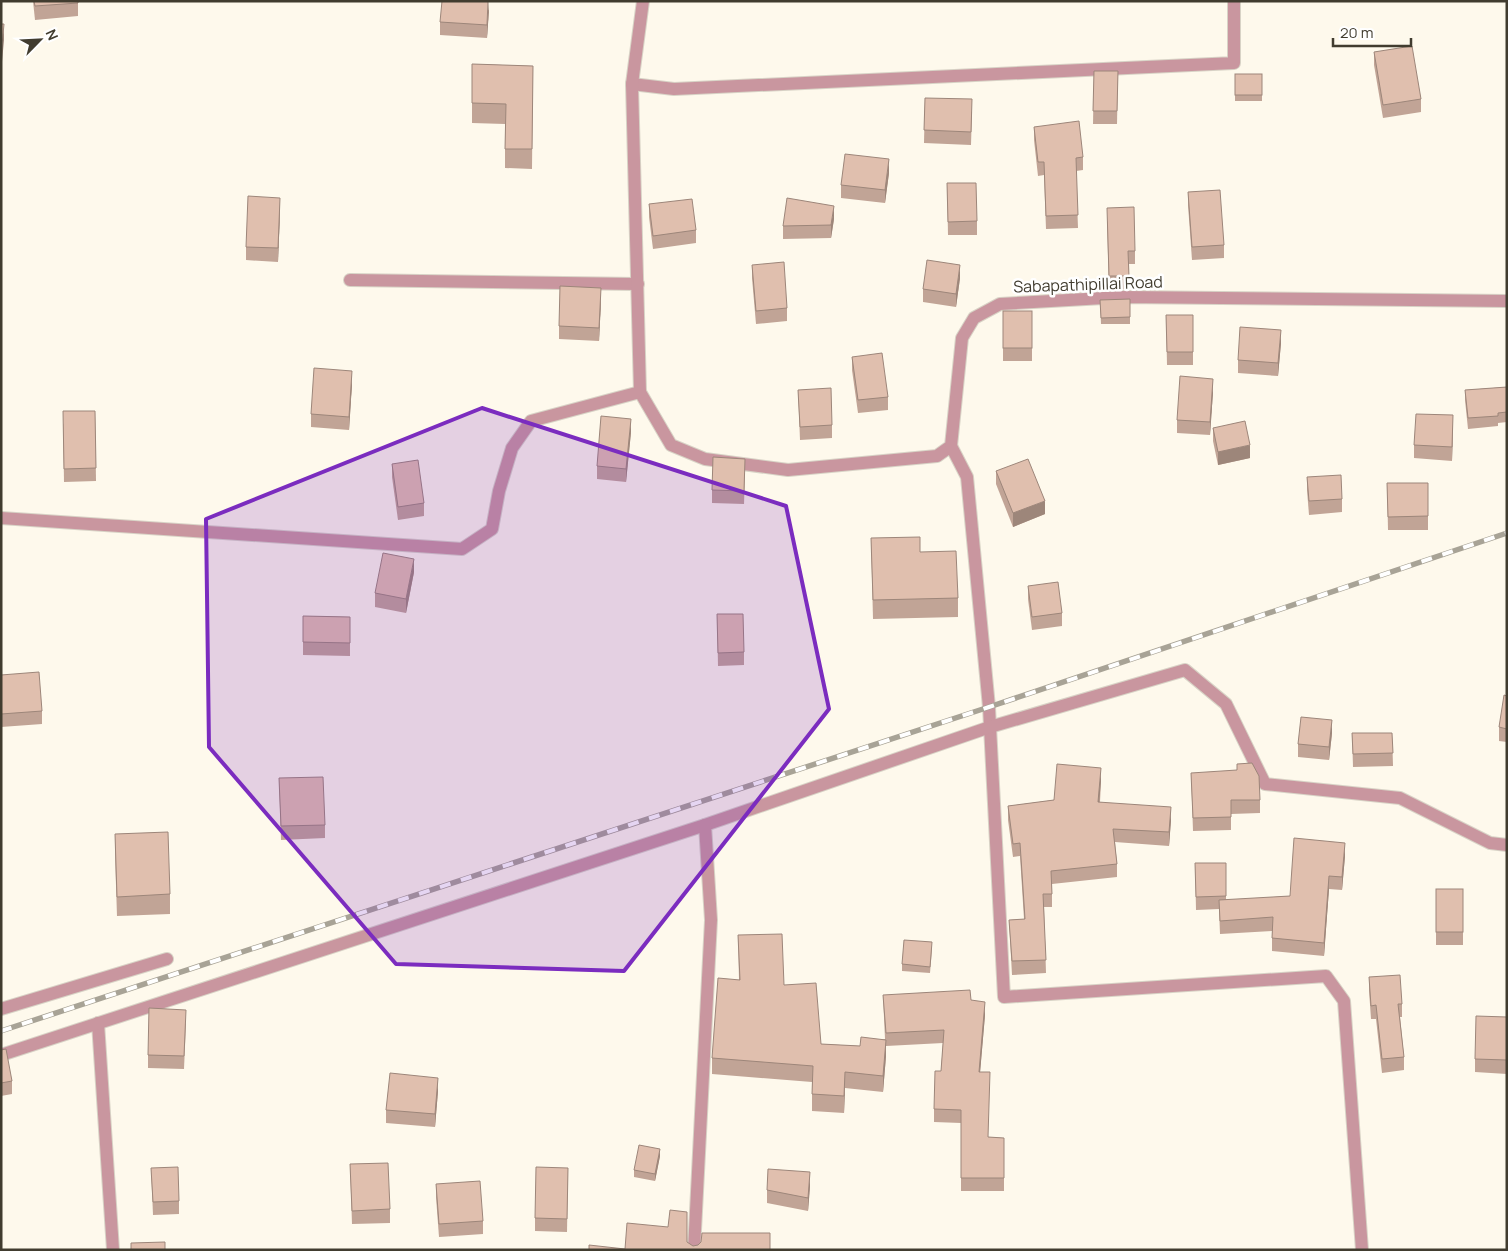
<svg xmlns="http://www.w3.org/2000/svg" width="1508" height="1251" font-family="Manrope,sans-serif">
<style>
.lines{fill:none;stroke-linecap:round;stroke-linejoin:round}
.street-casing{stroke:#d8d3c6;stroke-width:14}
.street{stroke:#c9969f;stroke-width:12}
.rail-casing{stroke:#a8a396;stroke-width:5.5}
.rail{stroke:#fff;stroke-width:4;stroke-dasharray:11;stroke-linecap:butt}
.wall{fill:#c1a496}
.shaded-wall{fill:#9d867a}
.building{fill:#e0bfae;stroke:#9d867a}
.marked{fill:#7b2cbf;fill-opacity:0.2;stroke:#7b2cbf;stroke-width:4;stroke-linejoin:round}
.labels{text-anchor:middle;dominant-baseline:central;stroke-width:5;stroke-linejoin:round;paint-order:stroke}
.street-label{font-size:16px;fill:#413c2f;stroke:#fff}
</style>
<rect width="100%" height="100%" fill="#fef9ec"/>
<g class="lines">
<defs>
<g id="street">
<path d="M632 84 674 89 1234 63V1"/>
<path d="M350 280 638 284"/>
<path d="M640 392 671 445 705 459 788 470 937 456 951 446 962 338 974 318 1000 304 1121 297 1507 301"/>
<path d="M951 446 967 477 989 707 1004 997 1326 976 1344 1001 1362 1250"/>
<path d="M1 518 462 549 492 529 499 491 512 448 531 421 640 392 632 84 643 1"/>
<path d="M1 1009 167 959"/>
<path d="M98 1023 113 1250"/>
<path d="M1 1055 705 825 990 727 1185 670 1226 704 1265 784 1400 798 1490 843 1507 845"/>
<path d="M694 1250 711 920 705 825"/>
</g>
</defs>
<use href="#street" class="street-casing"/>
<use href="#street" class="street"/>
<defs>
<path id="rail" d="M1 1031 989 707 1507 533"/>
</defs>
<use href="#rail" class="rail-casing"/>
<use href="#rail" class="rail"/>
</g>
<g class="wall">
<path d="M33 1H78V16L35 20Z"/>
<path d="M489 10 487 38 440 35V22Z"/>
<path d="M1374 52 1421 99V112L1383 118 1374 65Z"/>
<path d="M472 64 533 66 532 169 505 168V124L472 123Z"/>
<path d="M1094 71H1118L1117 124H1093Z"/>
<rect x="1235" y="74" width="27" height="27"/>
<path d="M925 98 972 112 971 145 924 143Z"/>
<path d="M1034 127 1083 157V170L1076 171 1078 228 1046 229 1044 175 1038 176 1034 140Z"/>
<path d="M889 173 885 203 841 198V185Z"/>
<path d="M947 183 977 221V235H948Z"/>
<path d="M1188 192 1224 245V258L1192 260 1188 205Z"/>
<path d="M649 204 696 230V243L653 249 649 217Z"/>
<path d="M280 212 278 262 246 260V247Z"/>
<path d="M834 219 831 238 783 239V226Z"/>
<path d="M1107 221 1135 251V264H1129V289L1109 290Z"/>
<path d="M752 265 787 308V321L756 324 752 278Z"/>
<path d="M960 278 956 307 923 302V289Z"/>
<path d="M1130 299V324H1101L1100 300Z"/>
<path d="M601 301 599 341 559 339V326Z"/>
<path d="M1 308 2 315V328H1Z"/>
<rect x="1003" y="311" width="29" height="50"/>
<path d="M1166 315H1193V365H1167Z"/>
<path d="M1281 343 1278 376 1238 373V360Z"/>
<path d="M852 357 888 397V410L858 413 852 370Z"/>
<path d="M352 384 349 430 311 427V414Z"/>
<path d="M1507 387V422L1498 423V426L1468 429 1465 400V390Z"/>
<path d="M798 390 832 425V438L800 440Z"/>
<path d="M1213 392 1210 435 1177 433V420Z"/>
<path d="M95 411 96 481 64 482 63 424Z"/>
<path d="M1213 428 1250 458 1218 465 1213 441Z"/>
<path d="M1453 428 1452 461 1414 458V445Z"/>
<path d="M631 432 626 482 597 479V466Z"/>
<path d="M392 464 424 503V516L398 520 392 477Z"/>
<path d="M996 471 1045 514 1013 527 996 484Z"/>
<path d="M745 473 744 504 712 503V490Z"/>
<path d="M1307 477 1342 499V512L1309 515 1307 490Z"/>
<path d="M1387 483H1428V530H1388Z"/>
<path d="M871 538 920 552 958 598V617L873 619Z"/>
<path d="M414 572 406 613 375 607V593Z"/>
<path d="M1028 586 1062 613V626L1032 630 1028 599Z"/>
<path d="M717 614 744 652V665L718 666Z"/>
<path d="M303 616 350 617V656L303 655Z"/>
<path d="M1 675 42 711V724L1 727Z"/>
<path d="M1507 696V742L1499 741V727Z"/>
<path d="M1332 733 1329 760 1298 757V744Z"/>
<path d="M1352 733H1392L1393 766 1353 767Z"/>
<path d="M1191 773 1260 800V813L1231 814V830L1193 831Z"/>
<path d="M279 778 325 825V838L281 840Z"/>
<path d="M1101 781 1100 802 1171 820 1169 846 1115 842 1117 864V877L1052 884V907H1044L1046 973 1012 975 1009 920 1024 919 1020 856 1013 857 1008 820V806L1054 800Z"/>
<path d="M115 834 170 894V914L117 916 115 854Z"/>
<path d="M1345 856 1342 890 1329 889 1324 956 1272 951V931L1220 934 1219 909 1196 910 1195 863H1226V900L1290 896Z"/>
<rect x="1436" y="889" width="27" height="56"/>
<path d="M738 935 784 985 821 1044 860 1046 885 1039 883 995 971 1000 985 1015 980 1072 988 1137 1004 1138V1191H961V1123L934 1122V1109L941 1071 943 1043 886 1046V1056L883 1092 845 1088 844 1113 812 1111V1082L712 1074V1058L739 980Z"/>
<path d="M932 949 930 973 902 971V964Z"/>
<path d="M1369 977 1402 1004V1017H1400L1404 1057V1070L1382 1073 1376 1019H1371L1369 990Z"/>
<path d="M1507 1017V1074L1475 1072V1059Z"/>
<path d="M186 1023 184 1069 148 1068V1055Z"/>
<path d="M1 1050 12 1081V1094L1 1096Z"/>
<path d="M438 1091 435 1127 386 1123V1110Z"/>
<path d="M660 1156 655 1181 634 1177V1170Z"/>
<path d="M350 1164 390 1209V1223L352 1224Z"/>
<path d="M151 1168 179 1201V1214L153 1215Z"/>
<path d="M568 1168 567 1232 535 1231V1218Z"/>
<path d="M436 1184 483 1221V1234L439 1237 436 1197Z"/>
<path d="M810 1186 808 1211 767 1203V1190Z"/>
</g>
<g class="shaded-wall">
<path d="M489 1V10L487 38V25Z"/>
<path d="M4 24V40L1 72V56Z"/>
<path d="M889 159V173L885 203V190Z"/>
<path d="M280 198V212L278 262V248Z"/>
<path d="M834 206V219L831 238V225Z"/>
<path d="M960 265V278L956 307V294Z"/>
<path d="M601 288V301L599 341V328Z"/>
<path d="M1281 330V343L1278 376V363Z"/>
<path d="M352 371V384L349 430V417Z"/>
<path d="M1213 379V392L1210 435V422Z"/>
<path d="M1453 415V428L1452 461V447Z"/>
<path d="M631 419V432L626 482V469Z"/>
<path d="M1250 445V458L1218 465V452Z"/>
<path d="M1045 501V514L1013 527V513Z"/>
<path d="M414 559V572L406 613V599Z"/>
<path d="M1332 720V733L1329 760V747Z"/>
<path d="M1101 768V781L1098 815V802Z"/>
<path d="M1171 807V820L1169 846V832Z"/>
<path d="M1345 843V856L1342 890V877Z"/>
<path d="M1329 876V889L1324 956V943Z"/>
<path d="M985 1002V1015L979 1085V1072Z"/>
<path d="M886 1040V1056L883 1092V1076Z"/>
<path d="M845 1072V1088L844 1113V1096Z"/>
<path d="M438 1078V1091L435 1127V1114Z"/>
<path d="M660 1149V1156L655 1181V1174Z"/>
<path d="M810 1172V1186L808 1211V1198Z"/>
</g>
<g class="building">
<path d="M34 1H78V3L35 6Z"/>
<path d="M442 1H488L487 25 440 22Z"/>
<path d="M1 24H4L1 56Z"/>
<path d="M1412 46 1421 99 1383 105 1374 52Z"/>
<path d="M472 64 533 66 532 149H505L506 104 472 103Z"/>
<path d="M1094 71H1118L1117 111H1093Z"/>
<rect x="1235" y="74" width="27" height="21"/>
<path d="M925 98 972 99 971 132 924 130Z"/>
<path d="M1079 121 1083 157 1076 158 1078 215 1046 216 1044 162H1038L1034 127Z"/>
<path d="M845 154 889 159 885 190 841 185Z"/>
<path d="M947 183H976L977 221 948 222Z"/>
<path d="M1220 190 1224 245 1192 247 1188 192Z"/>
<path d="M248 196 280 198 278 248 246 247Z"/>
<path d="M787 198 834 206 831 225 783 226Z"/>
<path d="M692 199 696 230 653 236 649 204Z"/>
<path d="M1134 207 1135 251H1128L1129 276H1109L1107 208Z"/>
<path d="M927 260 960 265 956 294 923 289Z"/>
<path d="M784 262 787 308 756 311 752 265Z"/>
<path d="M560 286 601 288 599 328 559 326Z"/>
<path d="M1130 299V317L1101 318 1100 300Z"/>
<rect x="1003" y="311" width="29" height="37"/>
<path d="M1166 315H1193V352H1167Z"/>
<path d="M1240 327 1281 330 1278 363 1238 360Z"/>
<path d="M882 353 888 397 858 400 852 357Z"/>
<path d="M314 368 352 371 349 417 311 414Z"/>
<path d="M1180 376 1213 379 1210 422 1177 420Z"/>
<path d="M1507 387V412L1498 413V416L1468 418 1465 390Z"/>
<path d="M831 388 832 425 800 427 798 390Z"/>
<path d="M63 411H95L96 468 64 469Z"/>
<path d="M1416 414 1453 415 1452 447 1414 445Z"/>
<path d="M601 416 631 419 626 469 597 466Z"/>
<path d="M1245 421 1250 445 1218 452 1213 428Z"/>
<path d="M713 457 745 459 744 491 712 490Z"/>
<path d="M1028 459 1045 501 1013 513 996 471Z"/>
<path d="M418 460 424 503 398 507 392 464Z"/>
<path d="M1341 475 1342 499 1309 501 1307 477Z"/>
<path d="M1387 483H1428V516L1388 517Z"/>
<path d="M920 537V552L956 551 958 598 873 600 871 538Z"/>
<path d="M383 553 414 559 406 599 375 593Z"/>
<path d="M1058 582 1062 613 1032 617 1028 586Z"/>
<path d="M717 614H743L744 652 718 653Z"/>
<path d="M303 616 350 617V643L303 642Z"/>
<path d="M39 672 42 711 1 714V675Z"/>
<path d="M1504 695 1507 696V729L1499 727Z"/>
<path d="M1301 717 1332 720 1329 747 1298 744Z"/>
<path d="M1352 733H1392L1393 753 1353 754Z"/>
<path d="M1252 763 1259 776 1260 800H1231V817L1193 818 1191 773 1237 770V764Z"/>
<path d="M1057 764 1101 768 1098 802 1171 807 1169 832 1113 829 1117 864 1051 871 1052 894H1043L1046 960 1012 961 1009 920 1025 919 1020 843 1013 844 1008 806 1054 800Z"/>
<path d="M323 777 325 825 281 826 279 778Z"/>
<path d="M168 832 170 894 117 897 115 834Z"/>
<path d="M1294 838 1345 843 1342 877 1329 876 1324 943 1272 938 1273 917 1220 921 1219 900 1290 896Z"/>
<path d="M1195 863H1226V896L1196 897Z"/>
<rect x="1436" y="889" width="27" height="43"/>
<path d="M782 934 784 985 816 983 821 1044 860 1046 861 1037 886 1040 883 1076 845 1072 844 1096 812 1094 813 1066 712 1058 718 978 740 980 738 935Z"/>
<path d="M904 940 932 942 930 967 902 964Z"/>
<path d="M1400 975 1402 1004H1398L1404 1057 1382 1059 1376 1005 1371 1006 1369 977Z"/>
<path d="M970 990 971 1000 985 1002 979 1072H990L988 1137 1004 1138V1178H961V1110L934 1109 935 1071H941L944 1030 886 1033 883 995Z"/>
<path d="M149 1008 186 1010 184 1056 148 1055Z"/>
<path d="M1476 1016 1507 1017V1060L1475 1059Z"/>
<path d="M6 1049 12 1081 1 1083V1050Z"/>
<path d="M390 1073 438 1078 435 1114 386 1110Z"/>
<path d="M639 1145 660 1149 655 1174 634 1170Z"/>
<path d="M388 1163 390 1209 352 1211 350 1164Z"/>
<path d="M178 1167 179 1201 153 1202 151 1168Z"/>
<path d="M536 1167 568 1168 567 1219 535 1218Z"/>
<path d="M768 1169 810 1172 808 1198 767 1190Z"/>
<path d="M480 1181 483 1221 439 1224 436 1184Z"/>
<path d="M670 1210 687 1212V1242L693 1246 698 1245 701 1242 702 1233H770V1250H589V1245L625 1249 627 1223 668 1227Z"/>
<path d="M165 1242V1250H131V1243Z"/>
</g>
<path class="marked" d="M482 408 786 506 829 709 624 971 396 964 209 747 206 519Z"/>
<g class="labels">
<g class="street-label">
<text transform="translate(1088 284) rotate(-2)">Sabapathipillai Road</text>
</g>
</g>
<rect width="1508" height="1251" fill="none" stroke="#413c2f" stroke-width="5"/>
<g transform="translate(40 40) rotate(66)" stroke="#ffffff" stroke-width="4" paint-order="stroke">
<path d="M0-4L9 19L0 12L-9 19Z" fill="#413c2f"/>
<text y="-8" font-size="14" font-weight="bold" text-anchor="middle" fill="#413c2f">N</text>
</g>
<path d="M1333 38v8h78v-8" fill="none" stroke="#413c2f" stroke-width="2.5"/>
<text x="1340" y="38" font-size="15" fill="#413c2f" stroke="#ffffff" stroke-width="4" paint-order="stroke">20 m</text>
</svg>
